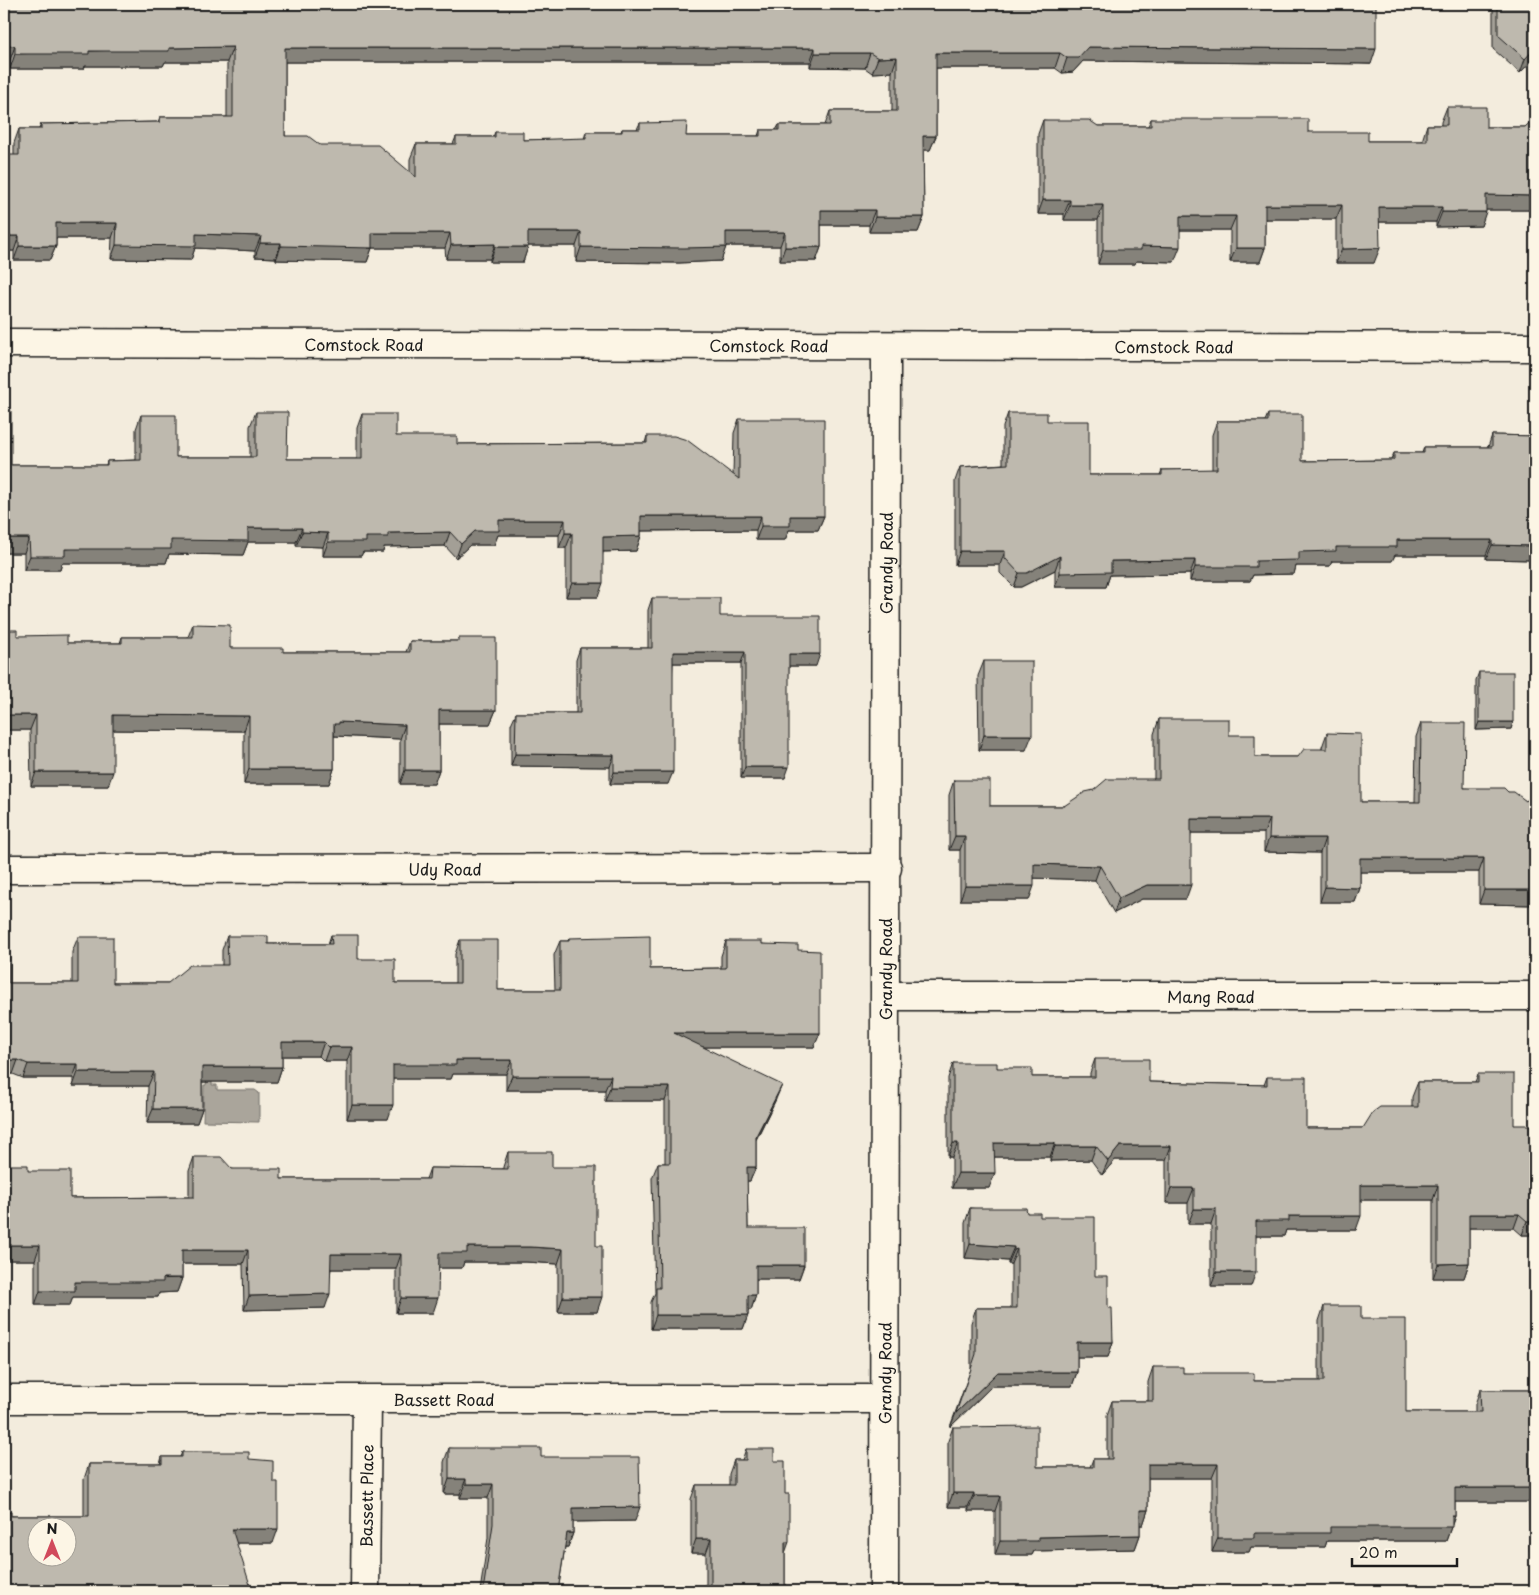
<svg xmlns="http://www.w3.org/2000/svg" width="1539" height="1595" font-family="'Playpen Sans',sans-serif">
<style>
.water{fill:#aaa59b;stroke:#716e68}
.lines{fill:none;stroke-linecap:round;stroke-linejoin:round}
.street-casing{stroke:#1c1c1c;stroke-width:31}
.street{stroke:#fcf5e5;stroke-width:28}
.wall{fill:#a39f96;stroke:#1c1c1c;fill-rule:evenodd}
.shaded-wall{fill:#85827a;stroke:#1c1c1c}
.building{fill:#beb9ae;stroke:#1c1c1c;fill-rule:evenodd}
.labels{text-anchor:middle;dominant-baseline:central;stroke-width:4;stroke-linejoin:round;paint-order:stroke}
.street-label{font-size:16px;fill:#1c1c1c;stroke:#fcf5e5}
</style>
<rect width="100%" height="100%" fill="#f3ecdd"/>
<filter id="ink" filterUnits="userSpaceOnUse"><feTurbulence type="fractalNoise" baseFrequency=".02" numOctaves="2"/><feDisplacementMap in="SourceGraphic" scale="10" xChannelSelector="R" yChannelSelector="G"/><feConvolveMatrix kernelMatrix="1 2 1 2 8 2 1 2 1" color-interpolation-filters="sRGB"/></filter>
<g filter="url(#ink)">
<path class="water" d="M207 1080H212V1085H217V1090H255L259 1093V1122L203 1121 204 1085H206Z"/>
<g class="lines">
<defs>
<g id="street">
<path id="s1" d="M4 343 1535 347"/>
<path id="s2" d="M4 869 887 868"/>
<path id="s3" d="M886 996H1535"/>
<path id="s4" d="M4 1399H884"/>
<path id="s5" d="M365 1591 367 1400"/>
<path id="s6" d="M884 1591 886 346"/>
</g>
</defs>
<use href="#street" class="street-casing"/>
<use href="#street" class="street"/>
</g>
<g class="wall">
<path d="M4 4 1371 64 1083 61 1073 72 1062 73 1055 68H936V136L930 150H923L924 217 918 232H869V225H821V247L816 261H780V246H726L721 261 679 263 576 262V246H528L523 262H490V259H446L445 248H372L367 262 276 260V258L255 257V251L195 248 191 260 111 259 112 238H56V246L50 260H14V251H4L14 155V143L19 129H39L41 124 158 122 160 117H227V62H165L163 66H85L84 69H10V60H4ZM285 62H810V67L865 68 872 73 892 72V111H830L825 125H779L776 130H760L758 136H686L640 123 637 129H622L621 132H586L584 139 523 140 495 132 493 137H456L453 144H416L410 159V173L320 145 285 136Z"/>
<path d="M1493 4H1535V57L1520 73 1493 49Z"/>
<path d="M1447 107 1486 127H1525L1535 118V210H1486L1481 226 1436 227V222H1379L1374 263H1336V219H1265V248L1260 262H1230V230H1180L1174 262 1136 261 1135 264H1098V220H1064V214H1038V134L1043 120 1098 126H1148L1151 119 1308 132 1368 141H1422L1427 125H1441V122Z"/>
<path d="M256 412 287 459H357V428L362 414 396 436 457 444 645 443 647 436 733 475 734 433 739 419 824 516 818 530H789L785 540H756V530L641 531V536L636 551 603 552 598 597H566V548H559V535H498L494 545H470L456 558 445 546 384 547 383 552H363L361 556H323V547L296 546V542H248L243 555 169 554 166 563H62L60 570H24V553H4L11 465H106L107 461 136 460V429L141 415 176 457H250V426Z"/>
<path d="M1008 413 1047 421 1089 475H1160L1162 470H1212V435L1217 421H1265L1268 414 1302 461 1391 460 1394 453H1422L1424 447H1488L1492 435 1535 436V630H1532V560L1486 559V555H1395L1392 561H1332L1330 566H1296L1294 574 1253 575 1250 581H1190V574L1110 575 1106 587H1055V570L1021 587H1014L1000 573V565H955V481L960 467 1003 464V427Z"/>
<path d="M652 598 720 616 816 666H789L785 778H741V663H673L668 784H610V767L511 766V724L516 713H576V660L580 648H648V610Z"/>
<path d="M193 624 230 648 283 652H406L410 641H457L459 638 496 710 490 724H439V770L434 784H400V739L334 736V769L329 784H244V731L113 730 108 786H31L30 730H4L17 636 67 643H120L122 637H188Z"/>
<path d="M984 661 1026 750H979L978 676Z"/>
<path d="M1479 672 1513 722 1511 729 1476 730V680Z"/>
<path d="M1159 719 1229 735 1255 757H1298L1322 749V747L1327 733 1361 802H1415L1416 737 1421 723 1464 788 1508 792 1526 801 1535 792V905L1479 904V872H1360V888L1355 902H1320V853L1264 852V833H1191L1186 899H1142L1114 913 1095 880 1034 878 1029 900H960V850H949V795L954 780 990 806H1064L1154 779V734Z"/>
<path d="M331 935 358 959 395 983H455V954L460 940 498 990H555L554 955 560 941H568L569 938 650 969 721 968V956L726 941 762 944 798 950 820 1033 814 1047H704L776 1099 756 1140V1167L750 1181H747L748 1228 804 1265 799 1279H756V1295L751 1310H748V1315L743 1329H651V1302L655 1293 652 1178 658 1163H665V1101H605V1090H506V1074H453L451 1079H393L388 1119H347V1061H324L319 1056H282V1067L277 1082H202V1109L197 1123H147L148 1086H73V1078H23L13 1074H4L9 983H72V952L78 937 113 983H168L222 965V950L227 936 268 944H328Z"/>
<path d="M1095 1059 1149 1082 1264 1085 1267 1077 1306 1128H1363L1412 1107V1097L1418 1082H1475L1478 1074 1514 1125 1534 1235H1522L1514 1228H1469V1263L1464 1278H1433V1200H1361L1356 1230H1286L1284 1236H1256L1251 1286H1211V1224H1188V1203H1166V1160H1115L1102 1175 1091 1160 1050 1161V1157H994L989 1188H952V1157H948V1078L953 1063 997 1068 1032 1077H1090V1073Z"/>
<path d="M508 1152 552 1167 596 1246 597 1312H558V1264L526 1262H464L462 1268H438L433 1313H396V1269H331L325 1308 244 1310 243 1264H182V1278L177 1292 159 1293 158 1297H73L70 1305H35V1260H4L28 1171 70 1198 189 1197V1171L194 1157 232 1169 281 1179H426L430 1168 503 1169V1167Z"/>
<path d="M970 1208 1027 1213 1040 1217 1095 1276 1108 1308 1113 1342 1108 1357H1077V1372L1072 1386H992L950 1427 971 1369V1323L976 1308H1011V1264H1008V1261L965 1258V1223Z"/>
<path d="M1324 1306 1361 1319 1406 1412H1475V1404L1480 1390H1535V1551H1530L1529 1502H1455V1516L1446 1541H1327L1325 1547H1251L1249 1552H1212V1478H1148V1510L1143 1525H1140V1535L1135 1549 1034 1551 1032 1555H995V1511H968V1507H948V1441L953 1427 1037 1467H1090L1093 1459H1107V1415L1112 1401H1148V1382L1153 1367 1183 1373 1254 1381H1319V1321Z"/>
<path d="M449 1448 541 1457 635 1521 573 1522V1533L568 1547H565L558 1591H480L488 1538V1498H460V1494H444V1462Z"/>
<path d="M746 1449 774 1461 785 1553V1591H706V1553H691V1499L696 1485H729V1474L734 1460H742Z"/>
<path d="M182 1452 249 1459 273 1543H236L11 1516H84V1479L89 1464H160L162 1457H180Z"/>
</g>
<g class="shaded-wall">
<path d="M4 46H15L10 60H4Z"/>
<path d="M233 47 227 62H165L163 66H85L84 69H10L15 54 169 48Z"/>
<path d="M1088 47 1376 49 1371 64 1083 61 1073 72 1062 73 1067 58Z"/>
<path d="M285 48H815L810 62H280Z"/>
<path d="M1535 48V57L1520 73 1525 59Z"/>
<path d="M815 53H870L865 68 810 67Z"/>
<path d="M936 53H1060L1055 68H931Z"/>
<path d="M897 57 892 72 872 73 878 58Z"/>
<path d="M923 136H936L930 150H918Z"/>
<path d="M1486 195 1535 196V210H1481Z"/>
<path d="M1043 200H1070L1064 214H1038Z"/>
<path d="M1070 205H1103L1098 220H1064Z"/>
<path d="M1265 205H1342L1336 219H1260Z"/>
<path d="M1379 207H1442L1436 222H1374Z"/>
<path d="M821 210H875L869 225H816Z"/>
<path d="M1442 212H1486L1481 226 1436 227Z"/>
<path d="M1180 216H1236L1230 230H1174Z"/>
<path d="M875 217H924L918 232H869Z"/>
<path d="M56 223H117L112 238H50Z"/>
<path d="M528 232H581L576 246H523Z"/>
<path d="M726 232H785L780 246H721Z"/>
<path d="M372 233H450L445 248H368H372L367 262 276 260 281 246Z"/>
<path d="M196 234 261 236 255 251 195 248 191 260 111 259 116 245Z"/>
<path d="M4 236H19L14 251H4Z"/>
<path d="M260 243H281L276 258 255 257Z"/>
<path d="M495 244 490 259H446L451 245Z"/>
<path d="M19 246H56L50 260H14Z"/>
<path d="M1141 246 1180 247 1174 262 1136 261 1135 264H1098L1103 250Z"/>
<path d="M495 247H528L523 262H490Z"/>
<path d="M581 247H726L721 261 679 263 576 262Z"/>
<path d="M785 247H821L816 261H780Z"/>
<path d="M1236 248H1265L1260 262H1230Z"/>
<path d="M1380 248 1374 263H1336L1342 249Z"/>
<path d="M641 516H761L756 530 636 531Z"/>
<path d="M790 516H824L818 530H789L785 540H756L761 526Z"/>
<path d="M499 520H565L559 535H498L494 545H470L456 558 461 544 475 531Z"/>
<path d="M248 528H302L296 542H248L243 555 169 554 166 563H62L60 570H24L30 556 65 549 171 540Z"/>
<path d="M302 532 328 533 323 547 296 546Z"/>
<path d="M450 532 445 546 384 547 383 552H363L361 556H323L328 542 366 537 388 533Z"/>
<path d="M565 533H572L566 548H559Z"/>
<path d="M641 536 636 551 598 552 603 537Z"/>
<path d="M4 538H29L24 553H4Z"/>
<path d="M1397 540H1492L1486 555H1395L1392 561H1332L1330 566H1296L1294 574 1253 575 1250 581H1190L1195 567 1256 561 1299 552 1336 547Z"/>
<path d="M1492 545 1535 546V551L1532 560 1486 559Z"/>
<path d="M960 551H1005L1000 565H955Z"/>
<path d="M1060 556 1055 570 1021 587H1014L1019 573Z"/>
<path d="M1195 560 1190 574 1110 575 1106 587H1055L1060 573 1111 561Z"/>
<path d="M572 583H603L598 597H566Z"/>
<path d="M1535 622V630H1532Z"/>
<path d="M673 652H745L741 663H668Z"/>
<path d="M789 654H820L816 666H785Z"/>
<path d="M439 710H496L490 724H434Z"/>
<path d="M4 715H36L30 730H4Z"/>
<path d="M113 715 249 716 244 731 108 730Z"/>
<path d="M339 722 405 725 400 739 334 736V724Z"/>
<path d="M1479 722H1513L1511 729 1476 730Z"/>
<path d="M984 735H1032L1026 750H979Z"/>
<path d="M515 754 614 755 610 767 511 766Z"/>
<path d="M745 767H789L785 778H741Z"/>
<path d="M249 769H334L329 784H244Z"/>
<path d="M405 770H439L434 784H400Z"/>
<path d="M36 772H113L108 786H31Z"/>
<path d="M614 772H673L668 784H610Z"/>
<path d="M1191 819H1270L1264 833H1185Z"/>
<path d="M955 836H965L960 850H949Z"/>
<path d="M1269 838H1325L1320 853 1264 852Z"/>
<path d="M1360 858H1484L1479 872H1355Z"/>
<path d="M1034 864 1100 866 1095 880 1029 878Z"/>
<path d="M1147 885H1191L1186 899H1142L1114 913 1119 898Z"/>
<path d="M965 886H1034L1029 900H960Z"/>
<path d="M1325 887 1360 888 1355 902H1320Z"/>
<path d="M1484 890H1535V905L1479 904Z"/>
<path d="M674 1033H820L814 1047H669Z"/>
<path d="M282 1042H324L319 1056H277Z"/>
<path d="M329 1047H352L347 1061H324Z"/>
<path d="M4 1060H18L13 1074H4Z"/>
<path d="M456 1060H512L506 1074H453L451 1079H388L393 1065Z"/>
<path d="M28 1064H78L73 1078H23Z"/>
<path d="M202 1067H282L277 1082H197Z"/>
<path d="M78 1072H154L148 1086H73Z"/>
<path d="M512 1076H611L605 1090H506Z"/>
<path d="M782 1085 776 1099 750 1151 756 1136Z"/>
<path d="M610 1087H670L665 1101H605Z"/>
<path d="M352 1105H393L388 1119H347Z"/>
<path d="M153 1109H202L197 1123H147Z"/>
<path d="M953 1143H958L952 1157H948Z"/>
<path d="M994 1143H1055L1050 1157H989Z"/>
<path d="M1055 1146H1096L1091 1160 1050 1161Z"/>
<path d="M1120 1146H1171L1166 1160H1115L1102 1175 1108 1161Z"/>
<path d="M747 1167H756L750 1181H742Z"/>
<path d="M958 1173H995L989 1188H952Z"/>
<path d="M1361 1185H1438L1433 1200H1356Z"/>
<path d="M1171 1188H1194L1188 1203H1166Z"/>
<path d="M1194 1209H1216L1211 1224H1188Z"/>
<path d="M1469 1214H1519L1514 1228H1464Z"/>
<path d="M1289 1216H1361L1356 1230H1286L1284 1236H1251L1256 1221Z"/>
<path d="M1535 1220V1233L1534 1235H1522L1527 1221Z"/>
<path d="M970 1244 1014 1247 1008 1261 965 1258Z"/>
<path d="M4 1245H40L35 1260H4Z"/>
<path d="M467 1247H531L563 1249 558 1264 526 1262H464L462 1268H433L439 1253Z"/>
<path d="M1017 1249 1011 1264H1008L1014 1250Z"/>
<path d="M182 1250H248L243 1264H177Z"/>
<path d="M331 1254H401L396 1269H325Z"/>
<path d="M1469 1263 1464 1278H1433L1438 1264Z"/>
<path d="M756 1265H804L799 1279H751Z"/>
<path d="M1216 1272H1256L1251 1286H1211Z"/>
<path d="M182 1278 177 1292 159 1293 158 1297H73L70 1305H35L40 1291 75 1282Z"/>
<path d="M330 1294 325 1308 244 1310 249 1296Z"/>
<path d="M748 1295H756L751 1310H743Z"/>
<path d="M563 1297H602L597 1312H558Z"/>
<path d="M401 1298H438L433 1313H396Z"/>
<path d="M656 1315H748L743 1329H651Z"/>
<path d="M1077 1342H1113L1108 1357H1072Z"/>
<path d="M998 1372H1077L1072 1386H992L950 1427 956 1413Z"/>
<path d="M1148 1464H1218L1212 1478H1143Z"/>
<path d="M449 1479H466L460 1494H444Z"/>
<path d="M466 1484H493L488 1498H460Z"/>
<path d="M1455 1488H1535L1529 1502H1450Z"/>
<path d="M953 1493H974L968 1507H948Z"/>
<path d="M974 1496H1000L995 1511H968Z"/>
<path d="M640 1507 635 1521 568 1522 573 1508Z"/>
<path d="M1140 1510H1148L1143 1525H1135Z"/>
<path d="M1455 1516 1446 1541H1327L1325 1547H1251L1249 1552H1212L1218 1538 1254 1533Z"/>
<path d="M232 1529H278L273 1543H226Z"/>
<path d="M567 1533H573L568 1547H562Z"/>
<path d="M1140 1535 1135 1549 1034 1551 1032 1555H995L1000 1541 1038 1537Z"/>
<path d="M1535 1537V1551H1530Z"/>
<path d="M696 1539H711L706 1553H691Z"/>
<path d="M785 1542H789L784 1556Z"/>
<path d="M4 1590 159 1591H4Z"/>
</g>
<g class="building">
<path d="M4 4H1376V49L1088 47 1078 58H1067L1060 53H936V136H923L924 217H875V210H821V247H785V232H726V247L684 248 581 247V232H528V247H495V244L451 245 450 233H372V248L281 246V243H260L261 236 196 234V246L116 245 117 223H56V246H19V236H4V155H19V129H41V124L160 122V117H233V47L169 48V51H89V54H15V46H4ZM285 48H815V53H870L878 58 897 57V111H830V125H779V130H760V136H686L687 122 640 123V129H622V132H586V138L523 140V132H495V137H456V144H416V177L378 145H320L308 136H285Z"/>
<path d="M1498 4H1535V48L1525 59 1498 35Z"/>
<path d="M1447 107H1486V127H1525L1535 118V196L1486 195V212H1442V207H1379L1380 248 1342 249V205H1265V248H1236V216H1180V247L1141 246V250H1103V205H1070V200H1043V120H1089L1098 126H1151V119H1308V132H1368V141H1427V125H1447Z"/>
<path d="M4 411H11V465H107V461L141 460V415H176V457H256V412H288L287 459H362V414H396V436H457V444L647 443V436H674L687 440 739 479V419H824V516H790V526H761V516H641V536L603 537V583H572V533H565V520H499V531H475L461 544 450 532 388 533V537H366V542H328V533L302 532V528H248V541L171 540V549H65V556H30L29 538H4Z"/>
<path d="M1008 413H1047V421H1089V475H1162V470L1217 469V421H1268V414H1302V461L1394 460V453H1424V447H1492V435L1535 436V546L1492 545V540H1397V547H1336V551L1299 552V560L1256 561V567H1195V560L1111 561V572L1060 573V556L1027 573H1019L1005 558V551H960V467L1008 464Z"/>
<path d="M652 598H720V616H820V654H789V767H745V652H673V772H614V755L515 754 516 713H580V648H652Z"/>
<path d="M193 624 230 625V648H283V652H410V641H459V638H496V710H439V770H405V725L339 722V724H334V769H249V716L113 715V772H36V715H4V630H17V636L67 635V643H122V637H193Z"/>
<rect x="984" y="661" width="48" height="74"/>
<rect x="1479" y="672" width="34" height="50"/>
<path d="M1159 719H1229V735H1255V757H1298L1304 749H1327V733L1361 734V802H1420L1421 723H1465L1464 788H1504L1508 792H1514L1526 801 1535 792V890H1484V858H1360V888L1325 887V838H1269L1270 819H1191V885H1147L1119 898 1100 866 1034 864V886H965V836H955L954 780H990V806H1064L1085 792 1094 790 1107 779H1159Z"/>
<path d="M331 935H358V959H395V983H460V940H498V990H560V941H569V938L650 936V969L726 968V941H762V944L798 945V950L820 951V1033H674L782 1085 756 1136V1167H747L748 1228H804V1265H756V1295H748V1315H656V1288H660L658 1163H670V1087H610L611 1076H512V1060H456V1065H393V1105H352V1047H329L324 1042H282V1067H202V1109H153L154 1072H78V1064H28L18 1060H4V938H9V983H78V937H113V983H168L190 965H228L227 936H268V944H332Z"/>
<path d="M1095 1059H1149V1082L1267 1085V1077H1306V1128H1363L1373 1112 1380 1107H1418V1082H1478V1074H1514V1125H1535V1220L1527 1221 1519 1214H1469V1263L1438 1264V1185H1361V1216H1289V1221H1256V1272H1216V1209H1194V1188H1171V1146H1120L1108 1161 1096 1146H1055V1143H994L995 1173H958V1143H953V1063H997V1068H1032V1077H1095Z"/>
<path d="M508 1152H552V1167H596V1246H602V1297H563V1249L531 1247H467V1253H439L438 1298H401V1254H331L330 1294 249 1296 248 1250H182V1278H163V1282H75V1291H40V1245H4V1165H28V1171H70V1198L194 1197V1157H221L232 1169H281V1179H429L430 1168 508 1169Z"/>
<path d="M970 1208H1026L1027 1213H1040V1217H1095V1276H1108V1308H1112L1113 1342H1077V1372H998L956 1413 976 1354V1308H1017V1249L1014 1250V1247L970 1244Z"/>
<path d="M1324 1306H1361V1319H1406V1412H1481L1480 1390H1535V1537V1488H1455V1516H1452V1527H1330V1533H1254V1538H1218V1464H1148V1510H1140V1535L1038 1537V1541H1000V1496H974V1493H953V1427L1037 1426V1467H1093V1459H1112V1401H1153V1367H1183V1373H1254V1381H1324Z"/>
<path d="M449 1448H541V1457H639L640 1507 573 1508V1533H567L558 1591H483L493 1524V1484H466V1479H449Z"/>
<path d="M746 1449H774V1461H785V1494H789V1542H785V1591H711V1539H696V1485H734V1460H746Z"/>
<path d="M182 1452H249V1459L273 1461V1482H278V1529H232L252 1591 4 1590V1513L11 1512V1516H89V1464H162V1457H182ZM38 1528H68V1558H38Z"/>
</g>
</g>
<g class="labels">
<g class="street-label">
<text stroke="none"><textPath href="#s1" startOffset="360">Comstock Road</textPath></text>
<text stroke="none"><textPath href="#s1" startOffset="765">Comstock Road</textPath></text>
<text stroke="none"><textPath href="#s1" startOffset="1170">Comstock Road</textPath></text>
<text stroke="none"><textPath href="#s6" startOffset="1028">Grandy Road</textPath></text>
<text stroke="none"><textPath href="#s2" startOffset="441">Udy Road</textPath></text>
<text stroke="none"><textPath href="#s6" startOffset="622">Grandy Road</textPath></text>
<text stroke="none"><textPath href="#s3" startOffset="325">Mang Road</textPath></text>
<text stroke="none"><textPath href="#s6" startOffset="218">Grandy Road</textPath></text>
<text stroke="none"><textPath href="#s4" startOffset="440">Bassett Road</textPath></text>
<text stroke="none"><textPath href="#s5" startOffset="95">Bassett Place</textPath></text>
</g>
</g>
<rect width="1539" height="1595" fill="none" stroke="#fcf5e5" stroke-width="20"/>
<rect x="10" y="10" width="1519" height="1575" fill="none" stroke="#1c1c1c" stroke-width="2" filter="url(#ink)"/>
<g transform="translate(52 1542)"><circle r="24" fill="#fcf5e5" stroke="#a29e95"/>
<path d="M0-4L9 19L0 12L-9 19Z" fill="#d1495b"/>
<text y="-8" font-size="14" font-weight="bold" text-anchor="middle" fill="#1c1c1c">N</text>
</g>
<path d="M1352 1558v8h105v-8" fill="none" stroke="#1c1c1c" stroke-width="2.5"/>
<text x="1359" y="1558" font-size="15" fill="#1c1c1c" stroke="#fcf5e5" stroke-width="4" paint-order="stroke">20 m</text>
</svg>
